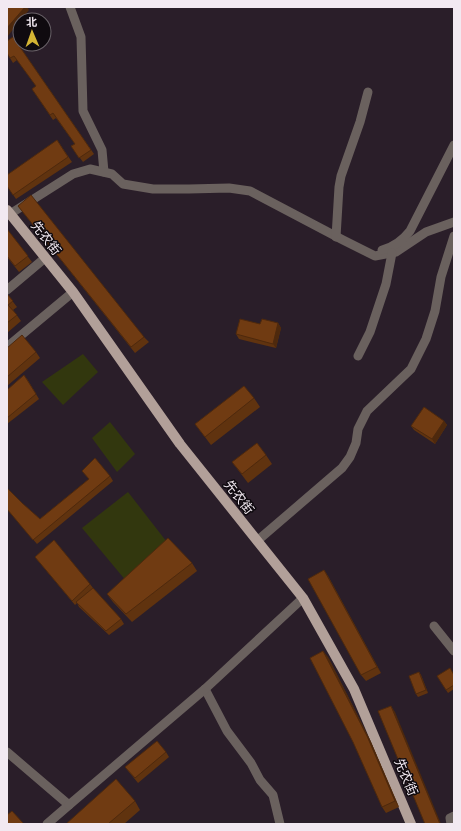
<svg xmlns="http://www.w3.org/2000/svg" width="461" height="831" font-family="'Work Sans','Noto Sans SC',sans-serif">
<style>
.green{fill:#32370e}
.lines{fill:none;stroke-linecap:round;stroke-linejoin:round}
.minor{stroke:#6a615e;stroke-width:9}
.major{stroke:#b2a099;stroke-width:10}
.wall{fill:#60330f}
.shaded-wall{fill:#4e290d}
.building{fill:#703b12;stroke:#4e290d}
.labels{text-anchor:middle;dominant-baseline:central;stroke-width:3;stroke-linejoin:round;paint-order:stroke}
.street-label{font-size:13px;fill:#f2e9f1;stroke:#0f0a0f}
</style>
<rect width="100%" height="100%" fill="#2a1e29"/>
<g class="green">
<path d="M83 354 98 372 63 405 42 382Z"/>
<path d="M110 422 135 454 117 472 92 438Z"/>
<path d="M128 492 170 546 127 582 82 528Z"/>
</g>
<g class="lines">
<g class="minor">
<path d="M70 7 81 37 83 111 102 150 104 172"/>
<path d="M10 214 73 174 90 169 112 174 123 184 153 189H189L229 188 250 191 343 240 375 256 396 252 426 232 454 222"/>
<path d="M336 237 339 187 341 176 360 122 368 92"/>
<path d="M382 250C394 247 403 240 410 231L454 145"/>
<path d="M7 290 45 258"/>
<path d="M7 347 73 292"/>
<path d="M358 356 370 332 386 284 392 253"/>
<path d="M257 541 342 468 350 457 356 443 358 429 367 411 411 369 426 339 435 311 441 277 454 236"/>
<path d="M434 626 454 651"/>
<path d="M205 689 227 731 251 763 260 780 273 795 280 824"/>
<path d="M7 752 69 805 47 824"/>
<path d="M69 805 205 689 303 598"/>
<path d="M451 824 450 818 454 816"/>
</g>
<path class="major" d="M7 210 73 292 180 444 303 598 354 689 411 824"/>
</g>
<g class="wall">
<path d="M13 37 94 154 83 162 71 146 75 144 56 118 53 120 32 89 36 86 17 60 13 63 7 53Z"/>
<path d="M57 140 72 162 16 199 7 186Z"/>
<path d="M18 206 144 337 149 342 135 353Z"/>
<path d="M7 229 32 262 19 272 7 257Z"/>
<path d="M7 294 17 307 13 310 21 321 7 333Z"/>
<path d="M278 323 281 328 276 348 239 339 236 334 260 324Z"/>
<path d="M7 348 36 352 40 358 7 386Z"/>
<path d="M27 379 39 399 7 424V390Z"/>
<path d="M254 398 260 407 211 445 195 424Z"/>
<path d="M444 421 447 425 435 444 414 430 411 426Z"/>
<path d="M266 455 272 464 248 483 232 462Z"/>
<path d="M110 476 113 481 37 544 7 509V488L22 503 40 519 89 479Z"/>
<path d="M35 557 90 584 93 588 121 619 124 624 109 635 79 607 77 603 75 605Z"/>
<path d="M192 563 197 571 132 622 113 602 107 594Z"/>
<path d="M324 570 328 576 381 673 366 681 361 675Z"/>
<path d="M328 657 371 742 399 807 386 813 382 807Z"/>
<path d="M419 672 421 675 428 693 418 697 416 694Z"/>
<path d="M454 674V689L448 693 446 690Z"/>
<path d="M166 752 169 757 138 783 125 767Z"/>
<path d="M135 801 140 810 124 824H66Z"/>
</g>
<g class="shaded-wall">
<path d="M25 7H27L29 10 7 37V28Z"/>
<path d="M278 323 281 328 276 348 273 344Z"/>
<path d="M444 421 447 425 435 444 432 439Z"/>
<path d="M324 570 328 576 381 673 377 667Z"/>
<path d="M323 651 328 657 371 742 399 807 395 801Z"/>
<path d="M419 672 421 675 428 693 426 690Z"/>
<path d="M391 706 395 712 441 824H440Z"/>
</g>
<g class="building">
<path d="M7 7H25L7 28Z"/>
<path d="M13 37 91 150 79 158 71 146 75 144 53 113 50 115 32 89 36 86 14 56 10 58 7 53V41Z"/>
<path d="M57 140 68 157 13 195 7 186V175Z"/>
<path d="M31 195 144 337 131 347 18 206Z"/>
<path d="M7 229 28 256 15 266 7 256Z"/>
<path d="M7 294 13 301 8 305 17 315 7 323Z"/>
<path d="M240 319 260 324 262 319 278 323 273 344 236 334Z"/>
<path d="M22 335 36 352 7 377V348Z"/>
<path d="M24 375 36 394 7 418V390Z"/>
<path d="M244 386 254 398 205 437 195 424Z"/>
<path d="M424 407 444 421 432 439 411 426Z"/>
<path d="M257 443 266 455 242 474 232 462Z"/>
<path d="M95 458 110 476 33 540 7 509V488L22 503 40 519 89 479 82 471Z"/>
<path d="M168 538 192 563 126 614 107 594Z"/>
<path d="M54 540 90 584 72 601 35 557Z"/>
<path d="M324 570 377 667 361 675 308 579Z"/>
<path d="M93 588 121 619 106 631 76 602Z"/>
<path d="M323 651 367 736 395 801 382 807 353 742 310 658Z"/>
<path d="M450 668 454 675V685L446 690 437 676Z"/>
<path d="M419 672 426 690 416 694 409 676Z"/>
<path d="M391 706 440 824H425L378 711Z"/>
<path d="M157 741 166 752 135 778 125 767Z"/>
<path d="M116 779 135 801 108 824H66Z"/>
<path d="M12 811 23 823 21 824H7V815Z"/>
</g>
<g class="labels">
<g class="street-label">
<text transform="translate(46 238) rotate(52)">先农街</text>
<text transform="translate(239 497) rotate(52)">先农街</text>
<text transform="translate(406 777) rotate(67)">先农街</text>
</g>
</g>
<rect width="461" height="831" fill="none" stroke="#f2e9f1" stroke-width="16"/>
<g transform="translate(32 32) rotate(358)"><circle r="19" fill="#0f0a0f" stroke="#6a6369"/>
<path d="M0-3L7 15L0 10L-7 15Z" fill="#d5b534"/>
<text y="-6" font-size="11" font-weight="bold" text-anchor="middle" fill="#f2e9f1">北</text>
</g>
</svg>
